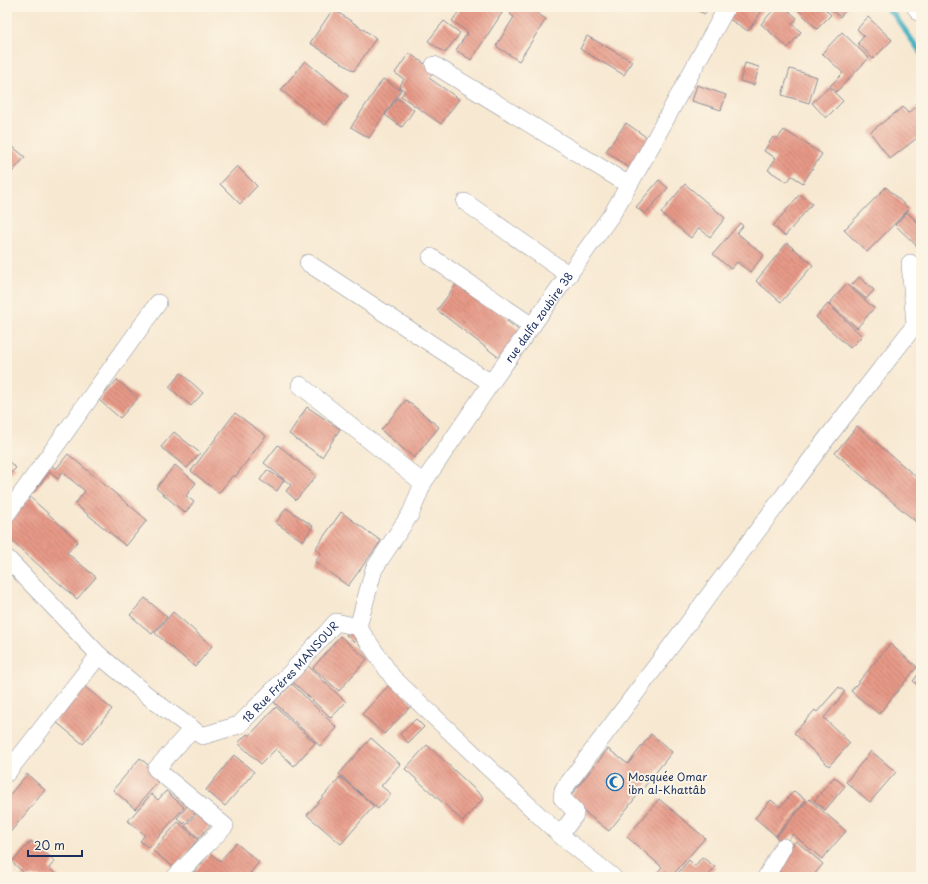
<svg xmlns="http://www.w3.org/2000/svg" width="928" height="884" font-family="'Playpen Sans',sans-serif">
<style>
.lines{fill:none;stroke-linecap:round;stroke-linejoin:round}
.stream{stroke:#47b4c3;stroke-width:5.5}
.building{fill:url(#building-back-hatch)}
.minor-casing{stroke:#898c98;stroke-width:18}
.minor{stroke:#fff;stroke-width:17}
.labels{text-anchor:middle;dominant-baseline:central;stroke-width:4;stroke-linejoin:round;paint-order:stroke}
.street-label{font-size:11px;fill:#1b2f5e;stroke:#fcf5e5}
.poi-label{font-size:11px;fill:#1b2f5e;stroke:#fcf5e5;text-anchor:start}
</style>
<defs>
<pattern id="building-back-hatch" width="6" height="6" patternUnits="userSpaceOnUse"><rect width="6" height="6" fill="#e79987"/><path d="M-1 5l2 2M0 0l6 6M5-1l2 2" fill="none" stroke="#ba7d72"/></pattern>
</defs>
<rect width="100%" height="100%" fill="#fcf5e5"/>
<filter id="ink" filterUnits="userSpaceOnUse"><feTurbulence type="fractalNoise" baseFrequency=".025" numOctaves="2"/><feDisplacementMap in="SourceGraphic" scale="8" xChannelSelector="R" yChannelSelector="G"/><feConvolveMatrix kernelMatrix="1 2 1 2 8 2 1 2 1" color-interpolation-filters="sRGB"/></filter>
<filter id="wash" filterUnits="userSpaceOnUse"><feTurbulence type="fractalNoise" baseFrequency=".012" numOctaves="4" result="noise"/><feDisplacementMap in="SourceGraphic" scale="16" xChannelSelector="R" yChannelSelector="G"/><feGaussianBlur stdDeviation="0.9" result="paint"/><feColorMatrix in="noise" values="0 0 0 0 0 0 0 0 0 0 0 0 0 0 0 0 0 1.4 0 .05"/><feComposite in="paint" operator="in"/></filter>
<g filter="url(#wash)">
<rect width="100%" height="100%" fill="#f7e8d1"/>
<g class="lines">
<path class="stream" d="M886 7 895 16 921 53"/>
</g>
<g id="blocks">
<g class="building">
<path d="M462 7H506L471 60 456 50 468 32 452 21Z"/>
<path d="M514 7H542L538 14 546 19 519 61 496 46 514 17 510 14Z"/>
<path d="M694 7H710L704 14Z"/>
<path d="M732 7H757L762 11 748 31 726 17Z"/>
<path d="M776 7H784L797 18 792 24 801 32 788 48 761 24Z"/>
<path d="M795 7H823L831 15 817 29Z"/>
<path d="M828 7H848L840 17Z"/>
<path d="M333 9 376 38 354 71 310 43Z"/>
<path d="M868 17 892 40 873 59 858 43 864 36 857 29Z"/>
<path d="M444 21 460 33 445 53 428 41Z"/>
<path d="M842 32 869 58 836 92 830 86 843 73 822 53Z"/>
<path d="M587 36 632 61 624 75 580 49Z"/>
<path d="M409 53 435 71 429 78 459 99 441 124 401 96 405 91 399 87 404 79 395 73Z"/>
<path d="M305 61 348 96 325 125 281 90Z"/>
<path d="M745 63 759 67 754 85 740 81Z"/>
<path d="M790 69 817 77 809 103 782 95Z"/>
<path d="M383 79 401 90 369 138 351 127Z"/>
<path d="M697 85 726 95 721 110 692 101Z"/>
<path d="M829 87 843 101 826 118 812 103Z"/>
<path d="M397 98 414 110 402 127 385 115Z"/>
<path d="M921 103V135L890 159 870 132 903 107 908 113Z"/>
<path d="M626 123 649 139 629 168 606 151Z"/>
<path d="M784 130 822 154 803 183 792 176 787 182 768 170 776 158 764 151 773 137 777 139Z"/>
<path d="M7 142 25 157 7 178Z"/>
<path d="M237 166 257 186 240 204 220 184Z"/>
<path d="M659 180 668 188 645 214 636 207Z"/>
<path d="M685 184 725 218 710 237 699 228 691 238 661 213Z"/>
<path d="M886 187 909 209 867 252 844 230Z"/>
<path d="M800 194 812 204 785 236 773 226Z"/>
<path d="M907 212 921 226V250L895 225Z"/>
<path d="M740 223 743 226 737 233 764 255 750 272 737 262 731 269 713 254Z"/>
<path d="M787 243 813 265 781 302 756 281Z"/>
<path d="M859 277 874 290 866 299 851 286Z"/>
<path d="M459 281 509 319 507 321 523 333 502 360 437 310Z"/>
<path d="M846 284 874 308 857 328 829 304Z"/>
<path d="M828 304 862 336 850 348 816 317Z"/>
<path d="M181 373 203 393 191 406 169 387Z"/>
<path d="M117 380 138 398 120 418 99 400Z"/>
<path d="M406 400 439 427 414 458 381 430Z"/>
<path d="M307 407 340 429 322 457 289 434Z"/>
<path d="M235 413 266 436 235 477 233 475 219 493 191 471Z"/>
<path d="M857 426 921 481V526L835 453Z"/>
<path d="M174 432 200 453 187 468 161 447Z"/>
<path d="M278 445 316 476 296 500 286 491 291 485 264 463Z"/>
<path d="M68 454 147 520 126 546 75 504 85 491 62 472 58 479 50 472 34 492 28 487 48 463 56 469Z"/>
<path d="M7 460 16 468 7 477Z"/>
<path d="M175 465 196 483 186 496 194 502 185 513 156 488Z"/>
<path d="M267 470 284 480 277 491 260 480Z"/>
<path d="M30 497 78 541 67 553 96 577 77 599 7 537V524Z"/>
<path d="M286 508 313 526 303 541 276 523Z"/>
<path d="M341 512 381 541 348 586 315 562 321 553 315 549Z"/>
<path d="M145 598 167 617 152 634 130 615Z"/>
<path d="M173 612 212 646 195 667 155 633Z"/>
<path d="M353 627 361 635 354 642 346 635Z"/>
<path d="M340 636 367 659 339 691 313 668Z"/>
<path d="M890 644 917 667 879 714 851 691Z"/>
<path d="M307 665 346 702 331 718 292 681Z"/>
<path d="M921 671V688L913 681Z"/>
<path d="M391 683 413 704 384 734 362 714Z"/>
<path d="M292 684 337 728 320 746 274 702Z"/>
<path d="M84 686 112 709 83 744 55 721Z"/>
<path d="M839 687 845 692 824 718 850 743 829 766 794 733 815 710 817 712Z"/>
<path d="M276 707 315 743 294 766 276 749 261 764 238 743 247 734 249 736Z"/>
<path d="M416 719 424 727 408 743 400 734Z"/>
<path d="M651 734 672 752 609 831 568 799 608 749 628 764Z"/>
<path d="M371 738 400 764 381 786 391 794 378 809 339 774Z"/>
<path d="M427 745 484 798 463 821 405 769Z"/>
<path d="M871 751 896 772 870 802 846 782Z"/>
<path d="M234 755 254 772 225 806 206 790Z"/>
<path d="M140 758 162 777 135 809 113 790Z"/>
<path d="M27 774 45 790 7 836V798Z"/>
<path d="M340 777 374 806 341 844 307 815Z"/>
<path d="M834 777 845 786 825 810 814 801Z"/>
<path d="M166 791 184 807 149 848 140 841 145 835 128 821 151 794 158 800Z"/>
<path d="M794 791 806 800 776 836 755 818 771 800 780 807Z"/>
<path d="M659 799 705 838 672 876 665 871 672 877H653L662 867 627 837Z"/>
<path d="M809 799 846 831 822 859 793 834 784 844 776 837Z"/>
<path d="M190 803 198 810 184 824 177 818Z"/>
<path d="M200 810 213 822 199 838 185 826Z"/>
<path d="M178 822 198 839 174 868 153 851Z"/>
<path d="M31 841 55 861 49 868 59 877H21L24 873 12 862Z"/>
<path d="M796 841 823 864 812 877H786L774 867Z"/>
<path d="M236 843 259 862 247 877H190L210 853 220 861Z"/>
<path d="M702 857 715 867 709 875 711 877H683L678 873 689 860 695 866Z"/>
</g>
</g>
</g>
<g filter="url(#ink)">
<use href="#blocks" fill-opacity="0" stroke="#898c98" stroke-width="1"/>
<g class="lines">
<defs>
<g id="minor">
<path d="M915 7 921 14"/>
<path d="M434 65 629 185"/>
<path d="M465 202 569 275"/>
<path d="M431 257 532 326"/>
<path d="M308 263 491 383"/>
<path d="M300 385 423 483"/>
<path d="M7 514 158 303"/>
<path id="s1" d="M7 558 99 655 153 700 202 736 239 725 295 668 336 622 358 627 393 678 560 835 613 877"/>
<path id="s2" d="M358 627 374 569 411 513 423 483 491 383 612 214 644 159 727 7"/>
<path d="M7 773 99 655"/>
<path d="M560 835 575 815V811L562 798 563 790 827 438 915 325 910 263"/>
<path d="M175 877 225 826 156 769 192 729"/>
<path d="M766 877 783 847"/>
</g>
</defs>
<use href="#minor" class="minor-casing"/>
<use href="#minor" class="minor"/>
</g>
</g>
<defs>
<symbol id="mosque-ring" viewBox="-11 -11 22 22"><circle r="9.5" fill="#fcf5e5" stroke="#1f6fb2" stroke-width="1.5"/><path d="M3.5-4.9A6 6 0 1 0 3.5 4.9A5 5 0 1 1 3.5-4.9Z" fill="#1f6fb2"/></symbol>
</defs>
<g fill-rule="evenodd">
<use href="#mosque-ring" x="605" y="772" width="20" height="20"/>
</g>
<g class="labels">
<g class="street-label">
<text stroke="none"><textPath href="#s2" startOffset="362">rue dalfa zoubire 38</textPath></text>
<text stroke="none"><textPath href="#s1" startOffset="377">18 Rue Fréres MANSOUR</textPath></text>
</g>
<g class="poi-label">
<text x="628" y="776">Mosquée Omar<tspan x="628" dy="13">ibn al-Khattâb</tspan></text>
</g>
</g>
<rect width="928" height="884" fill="none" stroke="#fcf5e5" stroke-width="24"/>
<path d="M28 850v6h54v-6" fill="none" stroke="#1b2f5e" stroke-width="2"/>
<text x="34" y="850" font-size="12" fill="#1b2f5e" stroke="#fcf5e5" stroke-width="3" paint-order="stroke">20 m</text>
</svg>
